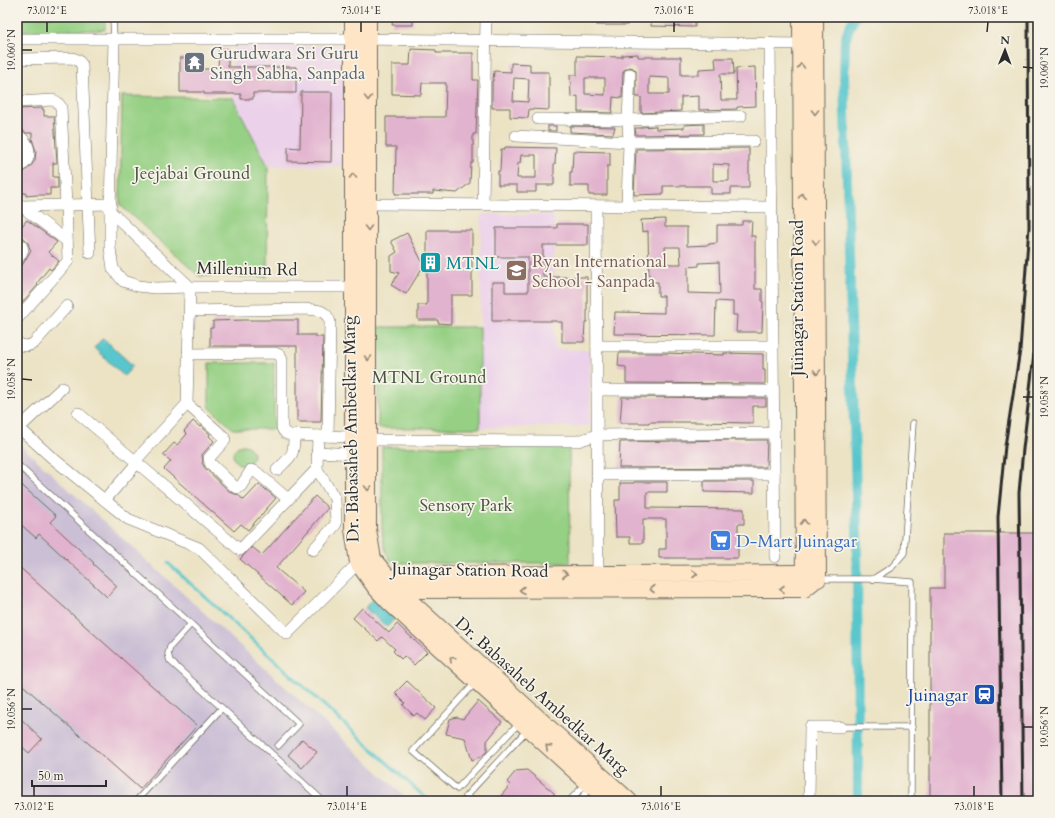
<svg xmlns="http://www.w3.org/2000/svg" width="1055" height="818" font-family="Cardo,serif">
<style>
.built{fill:#ecd1ea}
.industrial{fill:#cbbfd5}
.green{fill:#96d084;stroke:#607e58}
.water{fill:#58c6cc;stroke:#42787c}
.lines{fill:none;stroke-linecap:round;stroke-linejoin:round}
.stream{stroke:#58c6cc;stroke-width:3}
.canal{stroke:#58c6cc;stroke-width:10}
.building{fill:#e2b3cf;fill-rule:evenodd}
.lane-casing{stroke:#6f6b61;stroke-width:7}
.street-casing{stroke:#6f6b61;stroke-width:12}
.secondary-casing{stroke:#6f6b61;stroke-width:18}
.lane{stroke:#fff;stroke-width:5.5}
.street{stroke:#fff;stroke-width:11}
.secondary{stroke:#fde5c5;stroke-width:16}
.rail{stroke:#2b2b2b;stroke-width:3}
.oneway{stroke:#948878}
.ticks{fill:none;stroke:#2b2b2b;stroke-width:1.5}
.labels{text-anchor:middle;dominant-baseline:central;stroke-width:3.5;stroke-linejoin:round;paint-order:stroke}
.worship-label{font-size:17px;fill:#5b616d;stroke:#f7f3e8;text-anchor:start}
.park-label{font-size:17px;fill:#465441;stroke:#f7f3e8}
.education-label{font-size:17px;fill:#785e54;stroke:#f7f3e8;text-anchor:start}
.culture-label{font-size:17px;fill:#0d838f;stroke:#f7f3e8;text-anchor:start}
.street-label{font-size:17px;fill:#2b2b2b;stroke:#f7f3e8}
.shop-label{font-size:17px;fill:#366cbe;stroke:#f7f3e8;text-anchor:start}
.transit-label{font-size:17px;fill:#164399;stroke:#f7f3e8;text-anchor:end}
.neatline{fill:none;stroke:#2b2b2b;stroke-width:1.5}
.ticks-label{font-size:10px;text-anchor:middle;fill:#2b2b2b}
</style>
<rect width="100%" height="100%" fill="#f7f3e8"/>
<filter id="ink" filterUnits="userSpaceOnUse"><feTurbulence type="fractalNoise" baseFrequency=".025" numOctaves="2"/><feDisplacementMap in="SourceGraphic" scale="8" xChannelSelector="R" yChannelSelector="G"/><feConvolveMatrix kernelMatrix="1 2 1 2 8 2 1 2 1" color-interpolation-filters="sRGB"/></filter>
<filter id="wash" filterUnits="userSpaceOnUse"><feTurbulence type="fractalNoise" baseFrequency=".012" numOctaves="4" result="noise"/><feDisplacementMap in="SourceGraphic" scale="16" xChannelSelector="R" yChannelSelector="G"/><feGaussianBlur stdDeviation="0.9" result="paint"/><feColorMatrix in="noise" values="0 0 0 0 0 0 0 0 0 0 0 0 0 0 0 0 0 1.4 0 .05"/><feComposite in="paint" operator="in"/></filter>
<g filter="url(#wash)">
<rect width="100%" height="100%" fill="#ece3c5"/>
<g class="built">
<path d="M343 46 344 166H268L233 98V47Z"/>
<path d="M481 214 554 215 555 349 590 350V426L480 428Z"/>
</g>
<path class="industrial" d="M17 442 410 801H17Z"/>
<g class="green">
<path d="M17 17H105V30L17 31Z"/>
<path d="M122 96 233 98 268 166 267 277 199 276 120 205Z"/>
<rect x="378" y="327" width="102" height="101"/>
<path d="M209 363H274V429H233L209 407Z"/>
<path d="M569 445 570 563H395L389 559 386 552 383 540 382 528V447Z"/>
<circle cx="243" cy="455" r="10"/>
</g>
<g class="water">
<path d="M103 338 133 366 124 376 94 348Z"/>
<path d="M374 597 396 617 387 627 365 608Z"/>
</g>
<g class="lines">
<path class="stream" d="M168 563 429 801"/>
<path class="canal" d="M855 17 849 28 845 41 844 77 857 529 858 801"/>
</g>
<g id="blocks">
<g class="building">
<path d="M393 17H413V25H392Z"/>
<rect x="597" y="17" width="30" height="8"/>
<path d="M651 17H695V27L651 26Z"/>
<path d="M219 49H228V67H296V93H253V99H241V94H204V92H180V58H198V69H218Z"/>
<path d="M411 49 436 50V53H473V80H478L476 134H473V163H471L470 183 457 193 433 191V194H395L396 147H386V117H445L446 83H422L421 95 392 94V65H410Z"/>
<path d="M638 54V57H681V75H699V69L716 68 715 58H733L734 74H720L721 100H737L736 68 755 67 756 106 737 107V109L699 110V96L681 97V111L641 113V97H636V71L633 68 630 67 624 70 623 73 622 98 613 97 612 113 578 112V96L571 97 570 75H577V56L622 57V55ZM649 77 669 78V94H649ZM585 78H605V95L585 94Z"/>
<path d="M511 63 530 64V72H549V110L529 109 528 118 510 117V108H492V81H493L494 71 511 72ZM514 78 529 79 528 102 513 101Z"/>
<path d="M301 92H332L331 162 288 161V147L300 148Z"/>
<path d="M43 108V110H44V116H54L57 163H53V177H58V188H50V195H36L26 196V193H17V175H22L24 172 31 166 35 160 36 151 32 139V133H26L21 129 17 128V109Z"/>
<path d="M704 124V134L636 135 635 128H641V127L656 126V129L684 128V125Z"/>
<rect x="548" y="126" width="8" height="5"/>
<path d="M570 126 615 127 613 134 570 132Z"/>
<path d="M505 147 556 148 555 164H554V185H536V192H517V185H498V171H500L501 149H505ZM521 155H536V178H517L518 163H520Z"/>
<path d="M749 148V188H731V194H711V186H663V194L634 195 636 149ZM713 164 729 165V181H713Z"/>
<path d="M573 151 610 152V166H607V195H589V186H570V172H572Z"/>
<path d="M665 219V227H687V246L709 245V244L717 243V225H742V221H752L751 236H755V289H762V302H763L762 332H736L737 315H733V302L716 301 715 335 614 334 615 312 664 313V296H658V282H649L648 231 642 232 641 220ZM665 247H680L681 264H666ZM719 262 720 294 688 293V267L699 266V263Z"/>
<path d="M27 220 57 242 48 252 59 261 51 270 49 268 37 283 38 285 17 308V267L23 264 31 250 30 249 28 243 25 239 21 236 17 234V232Z"/>
<path d="M557 224H588V245H543V277H587V322H585L584 342H562V322H557V321H492V282H505V292H528V257H496V228H557Z"/>
<path d="M427 230H472V295H451V324L438 323V320H418V305H427Z"/>
<path d="M407 233 424 265 406 294 391 285 399 273 391 271V256L397 252 391 241Z"/>
<path d="M244 320H298V335H316V337H323L321 422H297V346H210V328H213V321Z"/>
<path d="M619 353H664L724 355V353L763 354V370H765V384L626 383V367L618 366Z"/>
<path d="M622 397 766 398V406H753V423L696 422H649V423H620Z"/>
<path d="M193 421 200 427 201 426 210 434 209 436 214 441 202 455 203 462 202 463 205 468 230 492 238 495 244 500 259 484 276 498 248 530 241 524 234 531 164 469 171 461 163 455 174 443 177 445 187 434 184 431Z"/>
<path d="M730 440H767L766 467 619 468 620 442Z"/>
<path d="M17 481 56 516 50 522 94 563 93 564 117 586 107 597 39 534 36 538 17 521Z"/>
<path d="M704 481H754V493L704 492Z"/>
<path d="M634 482H667V492H647V508L744 509V524H738V558H659V549H666V519H643V543H630V537H616L615 500H620V483H634Z"/>
<path d="M315 496 328 508 276 568 304 592 292 605 240 559 252 547 262 555Z"/>
<path d="M944 533H1038V801H930V588H944Z"/>
<path d="M17 565 197 726 140 789 17 680Z"/>
<path d="M362 608 389 633 397 624 427 652 414 665 404 656 401 659 393 651 395 649 382 637 378 641 353 618Z"/>
<path d="M407 681 436 708 425 720 417 713 414 716 403 705 405 703 395 693Z"/>
<path d="M478 701 502 722 487 741V751L482 756 472 760 465 738 446 734 450 719 457 717 463 719Z"/>
<path d="M17 715 42 739 29 753 17 742Z"/>
<path d="M302 739 317 752 302 768 288 755Z"/>
<path d="M527 770 554 793V801H497L510 785 507 782 516 771Z"/>
</g>
</g>
</g>
<g filter="url(#ink)">
<use href="#blocks" fill-opacity="0" stroke="#6f6b61" stroke-width="1"/>
<g class="lines">
<defs>
<g id="lane">
<path d="M113 17 114 39"/>
<path d="M17 464 191 624"/>
<path d="M820 579H872L912 582 911 801"/>
<path d="M873 579 892 567 904 553 913 423"/>
<path d="M476 682 413 751 457 789 519 723"/>
<path d="M222 708 323 801"/>
<path d="M841 727H912"/>
<path d="M136 801 222 708 170 661 168 654 170 647 191 624 299 724 278 746"/>
<path d="M473 801 466 796 528 729"/>
<path d="M569 801 587 783"/>
<path d="M579 801 590 788"/>
</g>
<g id="street">
<path d="M17 39H353L808 44"/>
<path d="M114 39 110 211 190 287H359"/>
<path d="M770 43 775 557"/>
<path d="M17 59 72 58 78 60 82 65 90 253"/>
<path d="M630 74 628 120 629 142 754 141"/>
<path d="M17 102 53 100 57 102 61 107 66 205 111 204"/>
<path d="M538 119 628 120 741 116"/>
<path d="M17 135C32 142 34 162 17 168"/>
<path d="M516 136 629 142 627 206"/>
<path d="M17 203 21 206 66 205 68 261 17 319"/>
<path d="M368 204 771 207"/>
<path d="M483 205 486 17"/>
<path d="M21 206 67 241"/>
<path d="M596 206 598 581"/>
<path d="M110 211V248L113 269 123 281 138 286 155 288 190 287 187 404 135 461 240 550 317 469 318 436"/>
<path d="M17 241C26 248 23 252 17 260"/>
<path d="M190 311 304 309C316 310 326 309 330 322L328 436"/>
<path d="M17 342C22 347 28 347 34 343L67 306"/>
<path d="M597 346H773"/>
<path d="M188 354 275 353 280 355 282 360V428C284 433 286 434 291 435L353 437"/>
<path d="M597 390 773 391"/>
<path d="M187 404 224 437 225 440 209 458 210 463 235 487 238 488 241 486 250 472 251 470 255 471 288 499"/>
<path d="M78 413 135 461"/>
<path d="M17 426 50 456 128 519 199 548 287 634 358 563 365 561"/>
<path d="M19 428 62 388"/>
<path d="M368 440 578 441 597 435 774 433"/>
<path d="M317 452 353 454"/>
<path d="M277 470C292 455 294 457 294 435"/>
<path d="M597 475 774 474"/>
<path d="M105 500 137 463"/>
<path d="M313 550 336 524 335 499 317 469"/>
<path d="M809 801 810 727H841"/>
</g>
<g id="secondary">
<path d="M353 17V529L358 563 375 587 389 602 608 801"/>
<path d="M368 17V529L373 559 399 591 629 801"/>
<path d="M801 17 804 589"/>
<path d="M815 17 818 579"/>
<path d="M382 584 399 575 804 573 814 577"/>
<path d="M395 590 804 589 813 582"/>
</g>
</defs>
<use href="#lane" class="lane-casing"/>
<use href="#street" class="street-casing"/>
<use href="#secondary" class="secondary-casing"/>
<use href="#lane" class="lane"/>
<use href="#street" class="street"/>
<use href="#secondary" class="secondary"/>
<g class="rail">
<path d="M1036 17 1038 208"/>
<path d="M1002 801 998 517 1005 446 1020 350 1029 227 1028 17"/>
<path d="M1023 801 1019 493 1023 449 1035 346 1038 234"/>
</g>
</g>
<defs><path id="oneway-chevron" d="M-2-3.5L2.5 0L-2 3.5" fill="none" stroke-width="1.6" stroke-linecap="round" stroke-linejoin="round"/></defs>
<g class="oneway">
<use href="#oneway-chevron" transform="translate(801 66) rotate(-90)"/>
<use href="#oneway-chevron" transform="translate(368 98) rotate(90)"/>
<use href="#oneway-chevron" transform="translate(815 112) rotate(90)"/>
<use href="#oneway-chevron" transform="translate(353 176) rotate(-90)"/>
<use href="#oneway-chevron" transform="translate(802 196) rotate(-90)"/>
<use href="#oneway-chevron" transform="translate(368 228) rotate(90)"/>
<use href="#oneway-chevron" transform="translate(816 242) rotate(90)"/>
<use href="#oneway-chevron" transform="translate(368 358) rotate(90)"/>
<use href="#oneway-chevron" transform="translate(817 372) rotate(90)"/>
<use href="#oneway-chevron" transform="translate(368 488) rotate(90)"/>
<use href="#oneway-chevron" transform="translate(804 522) rotate(-90)"/>
<use href="#oneway-chevron" transform="translate(565 574)"/>
<use href="#oneway-chevron" transform="translate(695 574)"/>
<use href="#oneway-chevron" transform="translate(652 589) rotate(180)"/>
<use href="#oneway-chevron" transform="translate(782 589) rotate(180)"/>
<use href="#oneway-chevron" transform="translate(522 590) rotate(180)"/>
<use href="#oneway-chevron" transform="translate(452 659) rotate(-138)"/>
<use href="#oneway-chevron" transform="translate(548 747) rotate(-138)"/>
</g>
</g>
<path class="ticks" d="M47 32V22M361 32V22M674 32V22M987 32 988 22M22 50H32M1023 67 1033 68M22 379 32 380M1023 397H1033M22 709H32M1023 727H1033M34 796V786M347 796V786M661 796V786M974 796V786"/>
<defs>
<symbol id="temple-square" viewBox="-11 -11 22 22"><rect x="-9" y="-9" width="18" height="18" rx="4" fill="#6b7280" stroke="#f7f3e8"/><path d="M0-6L5-2H3V0L6.5 2.5H4V6H1.5V3h-3V6H-4V2.5H-6.5L-3 0V-2H-5Z" fill="#fff"/></symbol>
<symbol id="building-square" viewBox="-11 -11 22 22"><rect x="-9" y="-9" width="18" height="18" rx="4" fill="#0f9aa8" stroke="#f7f3e8"/><path d="M-4-6H4V6H1V3H-1V6H-4ZM-2.5-4.3h1.7v1.8h-1.7ZM.8-4.3h1.7v1.8H.8ZM-2.5-1h1.7V.8h-1.7ZM.8-1h1.7V.8H.8Z" fill="#fff"/></symbol>
<symbol id="school-square" viewBox="-11 -11 22 22"><rect x="-9" y="-9" width="18" height="18" rx="4" fill="#8d6e63" stroke="#f7f3e8"/><path d="M0-5L7-2L0 1L-7-2ZM-4 1L0 2.5L4 1V4Q0 6-4 4Z" fill="#fff"/></symbol>
<symbol id="supermarket-square" viewBox="-11 -11 22 22"><rect x="-9" y="-9" width="18" height="18" rx="4" fill="#3f7fe0" stroke="#f7f3e8"/><path d="M-6-5.5h2.5l.6 2H6L4.5 2H-2.5L-4.4-4H-6ZM-1.5 3.2a1.3 1.3 0 1 0 .1 0ZM3 3.2a1.3 1.3 0 1 0 .1 0Z" fill="#fff"/></symbol>
<symbol id="station-square" viewBox="-11 -11 22 22"><rect x="-9" y="-9" width="18" height="18" rx="4" fill="#1a4fb4" stroke="#f7f3e8"/><path d="M-3-6H3Q5-6 5-4V2Q5 4 3 4L4.5 6H3L1.5 4h-3L-3 6H-4.5L-3 4Q-5 4-5 2V-4Q-5-6-3-6ZM-3.5-4v3h7v-3ZM-3.5 1v1.5H-2V1ZM2 1v1.5H3.5V1Z" fill="#fff"/></symbol>
</defs>
<g fill-rule="evenodd">
<use href="#temple-square" x="182" y="50" width="25" height="25"/>
<use href="#building-square" x="418" y="250" width="25" height="25"/>
<use href="#school-square" x="504" y="258" width="25" height="25"/>
<use href="#supermarket-square" x="708" y="528" width="25" height="25"/>
<use href="#station-square" x="972" y="682" width="25" height="25"/>
</g>
<g class="labels">
<g class="worship-label">
<text x="210" y="53">Gurudwara Sri Guru<tspan x="210" dy="20">Singh Sabha, Sanpada</tspan></text>
</g>
<g class="park-label">
<text x="192" y="173">Jeejabai Ground</text>
<text x="429" y="377">MTNL Ground</text>
<text x="466" y="505">Sensory Park</text>
</g>
<g class="education-label">
<text x="532" y="261">Ryan International<tspan x="532" dy="20">School - Sanpada</tspan></text>
</g>
<g class="culture-label">
<text x="446" y="263">MTNL</text>
</g>
<g class="street-label">
<text transform="translate(247 269) rotate(1)">Millenium Rd</text>
<text transform="translate(797 298) rotate(-90)">Juinagar Station Road</text>
<text transform="translate(351 429) rotate(-91)">Dr. Babasaheb Ambedkar Marg</text>
<text transform="translate(470 570) rotate(1)">Juinagar Station Road</text>
<text transform="translate(542 696) rotate(42)">Dr. Babasaheb Ambedkar Marg</text>
</g>
<g class="shop-label">
<text x="736" y="541">D-Mart Juinagar</text>
</g>
<g class="transit-label">
<text x="968" y="695">Juinagar</text>
</g>
</g>
<rect width="1055" height="818" fill="none" stroke="#f7f3e8" stroke-width="44"/>
<g transform="translate(1005 50) rotate(1)" stroke="#f7f3e8" stroke-width="3" paint-order="stroke">
<path d="M0-3L7 15L0 10L-7 15Z" fill="#2b2b2b"/>
<text y="-6" font-size="11" font-weight="bold" text-anchor="middle" fill="#2b2b2b">N</text>
</g>
<path d="M32 780v6h74v-6" fill="none" stroke="#2b2b2b" stroke-width="2"/>
<text x="38" y="780" font-size="12" fill="#2b2b2b" stroke="#f7f3e8" stroke-width="3" paint-order="stroke">50 m</text>
<rect x="22" y="22" width="1011" height="774" class="neatline"/>
<g class="ticks-label">
<text x="47" y="14">73.012°E</text>
<text x="361" y="14">73.014°E</text>
<text x="674" y="14">73.016°E</text>
<text x="988" y="14">73.018°E</text>
<text transform="translate(11 50) rotate(-90)" y="4">19.060°N</text>
<text transform="translate(1044 68) rotate(-90)" y="4">19.060°N</text>
<text transform="translate(11 379) rotate(-90)" y="4">19.058°N</text>
<text transform="translate(1044 397) rotate(-90)" y="4">19.058°N</text>
<text transform="translate(11 709) rotate(-90)" y="4">19.056°N</text>
<text transform="translate(1044 727) rotate(-90)" y="4">19.056°N</text>
<text x="34" y="810">73.012°E</text>
<text x="347" y="810">73.014°E</text>
<text x="661" y="810">73.016°E</text>
<text x="974" y="810">73.018°E</text>
</g>
</svg>
